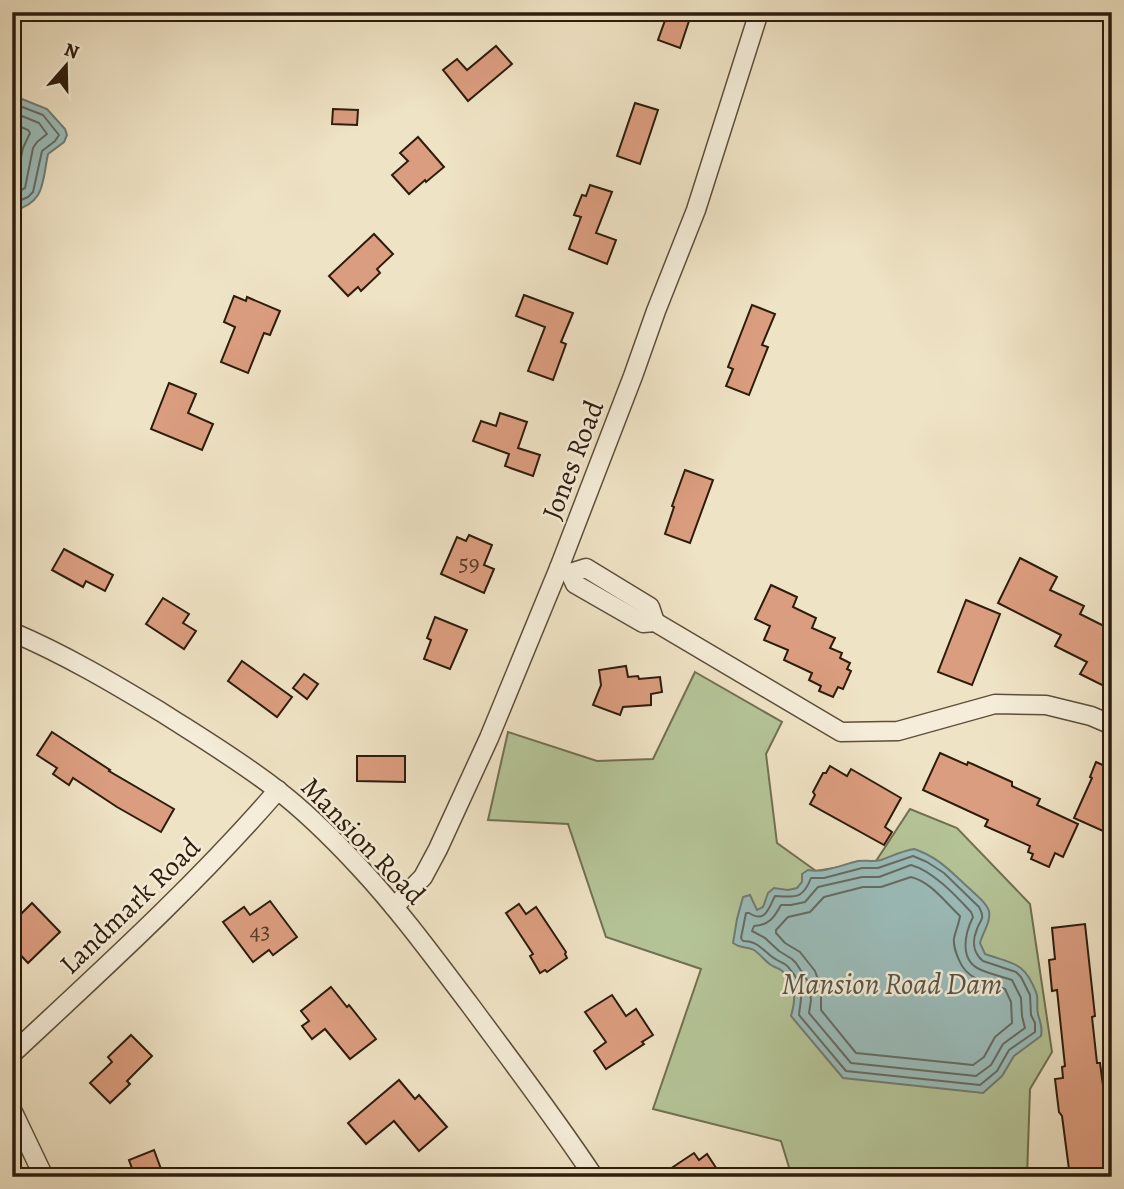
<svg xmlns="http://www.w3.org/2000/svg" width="1124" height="1189" font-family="Alegreya,serif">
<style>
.green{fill:#b5c598;stroke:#717052;stroke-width:2}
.water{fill:#9bbdbb;stroke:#6f7d75;stroke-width:2}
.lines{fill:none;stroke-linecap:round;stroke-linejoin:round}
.shore{stroke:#646c64;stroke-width:2}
.building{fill:#db9d7f;stroke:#2d1c0c;stroke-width:2}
.street-casing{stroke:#5e4e3a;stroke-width:21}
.street{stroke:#f5edd9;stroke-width:18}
.labels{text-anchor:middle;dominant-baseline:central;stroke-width:5;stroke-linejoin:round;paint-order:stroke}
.number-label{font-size:24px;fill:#583c29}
.street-label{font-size:28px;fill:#2d1c0c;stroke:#f5edd9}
.water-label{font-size:30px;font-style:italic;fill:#545449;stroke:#f5edd9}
</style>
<rect width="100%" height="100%" fill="#efe3c5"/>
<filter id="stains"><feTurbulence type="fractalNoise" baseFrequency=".00286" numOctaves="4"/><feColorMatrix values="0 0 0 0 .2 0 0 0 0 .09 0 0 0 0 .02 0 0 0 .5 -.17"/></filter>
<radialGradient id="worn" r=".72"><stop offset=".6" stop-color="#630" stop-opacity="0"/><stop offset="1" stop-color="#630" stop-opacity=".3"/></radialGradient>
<path class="green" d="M695 672 782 722 766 754 777 843 816 871 876 861 910 809 957 828 1030 904 1052 1052 1030 1089 1027 1177H792L781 1141 653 1109 701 969 606 937 568 824 488 820 508 732 597 761 653 759Z"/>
<g class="water">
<path d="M12 95 47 109 65 129 67 135 64 142 48 154C42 182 46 202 13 211Z"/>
<path d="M914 849C939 857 952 873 971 890 978 897 986 902 989 911 991 922 983 932 980 943L985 954C1013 964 1024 961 1036 992 1039 999 1036 1007 1038 1014 1040 1023 1043 1026 1041 1036L1014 1056 1002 1076 983 1093 843 1078 791 1016C796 999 797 982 781 970 778 968 774 967 771 965 765 961 760 954 754 950 747 946 741 949 733 943L737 919 743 897 750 895 757 910 763 907 768 893 774 888 788 890 797 888 802 882V874L808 870C825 873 841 865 858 861 866 860 873 862 881 860 892 856 902 851 914 849Z"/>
</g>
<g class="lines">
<g class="shore">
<path d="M12 103 43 115 59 135 55 141 42 151 33 192 28 197 12 204"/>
<path d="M12 112 39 123 47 134 37 142 33 148 25 188 12 195"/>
<path d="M12 123 28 130 30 133 23 148 16 181 12 184"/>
<path d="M913 856 927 862 944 873 979 907C981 911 983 914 982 918 981 922 978 925 977 929 972 941 973 953 983 961L1016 972 1021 977 1030 995 1031 1015 1035 1023V1032L1009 1050 997 1071 980 1085 846 1071 799 1015C801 996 805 990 793 973 790 970 789 967 786 965 781 962 776 960 771 956 762 949 757 941 743 941L741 938 746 913H749C766 924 769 907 775 896 796 897 803 899 811 878H824L862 868H878Z"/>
<path d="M911 865C933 871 956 896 971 912L973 917C965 933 959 959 979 969 989 974 1001 976 1012 980L1021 998 1022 1016 1025 1028 1003 1044 991 1065 976 1076 851 1063 809 1013 811 1000 809 983 796 963 792 959 779 951 765 938 752 931 754 926C769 925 774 918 781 905H791L805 902 818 887 862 877H879Z"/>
<path d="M911 877C931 882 945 902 960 916 959 923 956 930 954 938 953 946 956 953 959 960 967 980 987 983 1005 989L1011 1002 1012 1023 995 1037 984 1057 973 1065 856 1053 821 1010V988L815 971 800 952 785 943 776 933V930L788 917 810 912 824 897 863 887H881Z"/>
</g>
</g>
<g class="building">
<path d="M668 12H682L691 15 680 48 658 40Z"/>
<path d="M496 46 512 64 468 101 443 70 457 59 467 70Z"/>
<path d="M635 103 658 110 640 164 617 156Z"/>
<path d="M333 109 358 110 357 125 332 124Z"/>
<path d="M418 137 444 167 426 182 425 180 409 194 392 175 408 161 400 153Z"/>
<path d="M590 185 612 192 596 233 616 240 607 264 569 249 581 217 574 215 582 195 586 196Z"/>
<path d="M374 234 393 254 377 269 380 273 361 291 358 287 348 296 329 276Z"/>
<path d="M524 295 573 313 561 342 566 344 553 380 528 371 545 327 516 316Z"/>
<path d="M234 296 246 301 247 297 280 311 270 335 264 333 248 373 221 362 235 327 224 322Z"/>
<path d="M752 305 775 314 762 345 768 347 749 395 726 386 733 369 728 367Z"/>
<path d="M169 383 196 394 188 413 213 424 202 450 151 429Z"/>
<path d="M500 413 527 422 518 448 540 455 533 476 505 466 509 454 473 441 481 421 496 426Z"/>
<path d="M685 470 713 480 690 543 665 534 674 507 672 506Z"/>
<path d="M469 535 492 545 484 565 494 569 484 593 441 574 457 537 466 541Z"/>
<path d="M64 549 113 575 105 591 86 581 83 587 52 570Z"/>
<path d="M1020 558 1057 577 1050 590 1084 606 1080 614 1108 628 1103 639 1112 644V690L1080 674 1087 662 1055 646 1061 635 998 603Z"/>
<path d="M771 585 797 597 793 607 816 618 812 628 835 638 830 648 842 653 840 658 850 663 847 669 851 671 843 689 838 687 833 697 819 691 821 686 809 680 812 673 784 660 788 650 764 640 770 626 755 619Z"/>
<path d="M163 598 189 614 183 623 196 631 184 649 146 624Z"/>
<path d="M966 600 1000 614 972 685 938 672Z"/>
<path d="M435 617 467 630 450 669 424 659 431 640 427 638Z"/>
<path d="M242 661 292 697 277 717 228 681Z"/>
<path d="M626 666 628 677 638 676 639 679 660 677 662 692 651 694V705L623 707 620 715 593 705 601 685 599 670Z"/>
<path d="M304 674 318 684 307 699 293 688Z"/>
<path d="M52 732 110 770 109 771 174 809 161 832 117 807 73 778 69 785 53 774 57 768 37 755Z"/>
<path d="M940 753 967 765 968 762 1012 782V786L1040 799 1037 805 1078 824 1063 857 1055 853 1049 867 1031 859 1033 854 1028 852 1030 846 985 826 988 820 923 790Z"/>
<path d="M357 756H405V782L357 781Z"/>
<path d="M1096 762 1112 769V835L1074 818 1092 778 1090 777Z"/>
<path d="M830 766 847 776 851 769 901 798 885 827 892 832 884 845 810 804 815 795 813 792 823 773H826Z"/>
<path d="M270 901 297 937 273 955 269 950 253 962 223 922 244 907 250 915Z"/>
<path d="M32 903 60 932 28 963 12 946V923Z"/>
<path d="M519 904 526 914 536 907 566 952 565 954 567 958 547 972 545 970 540 973 530 956 533 954 506 913Z"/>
<path d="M1085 924 1095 1016 1092 1017 1097 1063H1100L1112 1153V1177H1070L1062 1116 1059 1112 1055 1079 1063 1078 1062 1067 1065 1066 1057 990 1052 991 1049 960 1055 959 1052 928Z"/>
<path d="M331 987 347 1007 349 1005 376 1039 350 1059 325 1029 312 1039 302 1026 309 1021 301 1011Z"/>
<path d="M612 995 626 1016 636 1009 653 1035 642 1042 644 1044 606 1069 594 1051 606 1042 585 1012Z"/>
<path d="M131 1035 152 1056 127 1081 130 1084 110 1103 90 1083 112 1062 108 1057Z"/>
<path d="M399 1080 415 1099 419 1095 447 1127 419 1151 394 1121 366 1144 348 1123Z"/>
<path d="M154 1150 164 1177H135L129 1160Z"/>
<path d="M694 1153 699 1160 707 1154 722 1177H658Z"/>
</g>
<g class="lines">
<defs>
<g id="street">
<path d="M559 568 570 573 586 568 650 607 655 622"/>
<path d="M570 573 575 584 643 623 655 622 841 732 898 731 995 704 1046 705 1091 716 1112 725"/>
<path d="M12 632C64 654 113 683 161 712 200 737 240 761 276 789 305 811 336 842 361 869 400 911 435 959 470 1005 512 1062 555 1118 594 1177"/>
<path d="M394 907 423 877 438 849 489 738 559 568 633 376 656 311 696 210 759 12"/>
<path d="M12 1054C103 969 196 885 278 790"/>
<path d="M12 1110 44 1177"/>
</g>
</defs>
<use href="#street" class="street-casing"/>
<use href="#street" class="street"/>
</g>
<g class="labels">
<g class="number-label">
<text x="469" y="563">59</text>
<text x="260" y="931">43</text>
</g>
<g class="street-label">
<text transform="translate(573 460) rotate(-69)">Jones Road</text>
<text transform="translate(363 841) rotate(46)">Mansion Road</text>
<text transform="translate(130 906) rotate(-44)">Landmark Road</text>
</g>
<g class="water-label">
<text x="892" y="984">Mansion Road Dam</text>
</g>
</g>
<rect width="1124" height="1189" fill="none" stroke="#efe3c5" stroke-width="42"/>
<rect x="14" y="14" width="1096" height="1161" fill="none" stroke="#2d1c0c" stroke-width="3.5"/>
<rect x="21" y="21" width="1082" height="1147" fill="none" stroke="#2d1c0c" stroke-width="2"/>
<g transform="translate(66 66) rotate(20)" stroke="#f5edd9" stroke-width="5" paint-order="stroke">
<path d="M0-5L12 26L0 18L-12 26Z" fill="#2d1c0c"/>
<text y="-10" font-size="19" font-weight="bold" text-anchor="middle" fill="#2d1c0c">N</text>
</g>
<rect width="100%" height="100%" filter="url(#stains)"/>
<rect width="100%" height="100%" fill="url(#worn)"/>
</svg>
